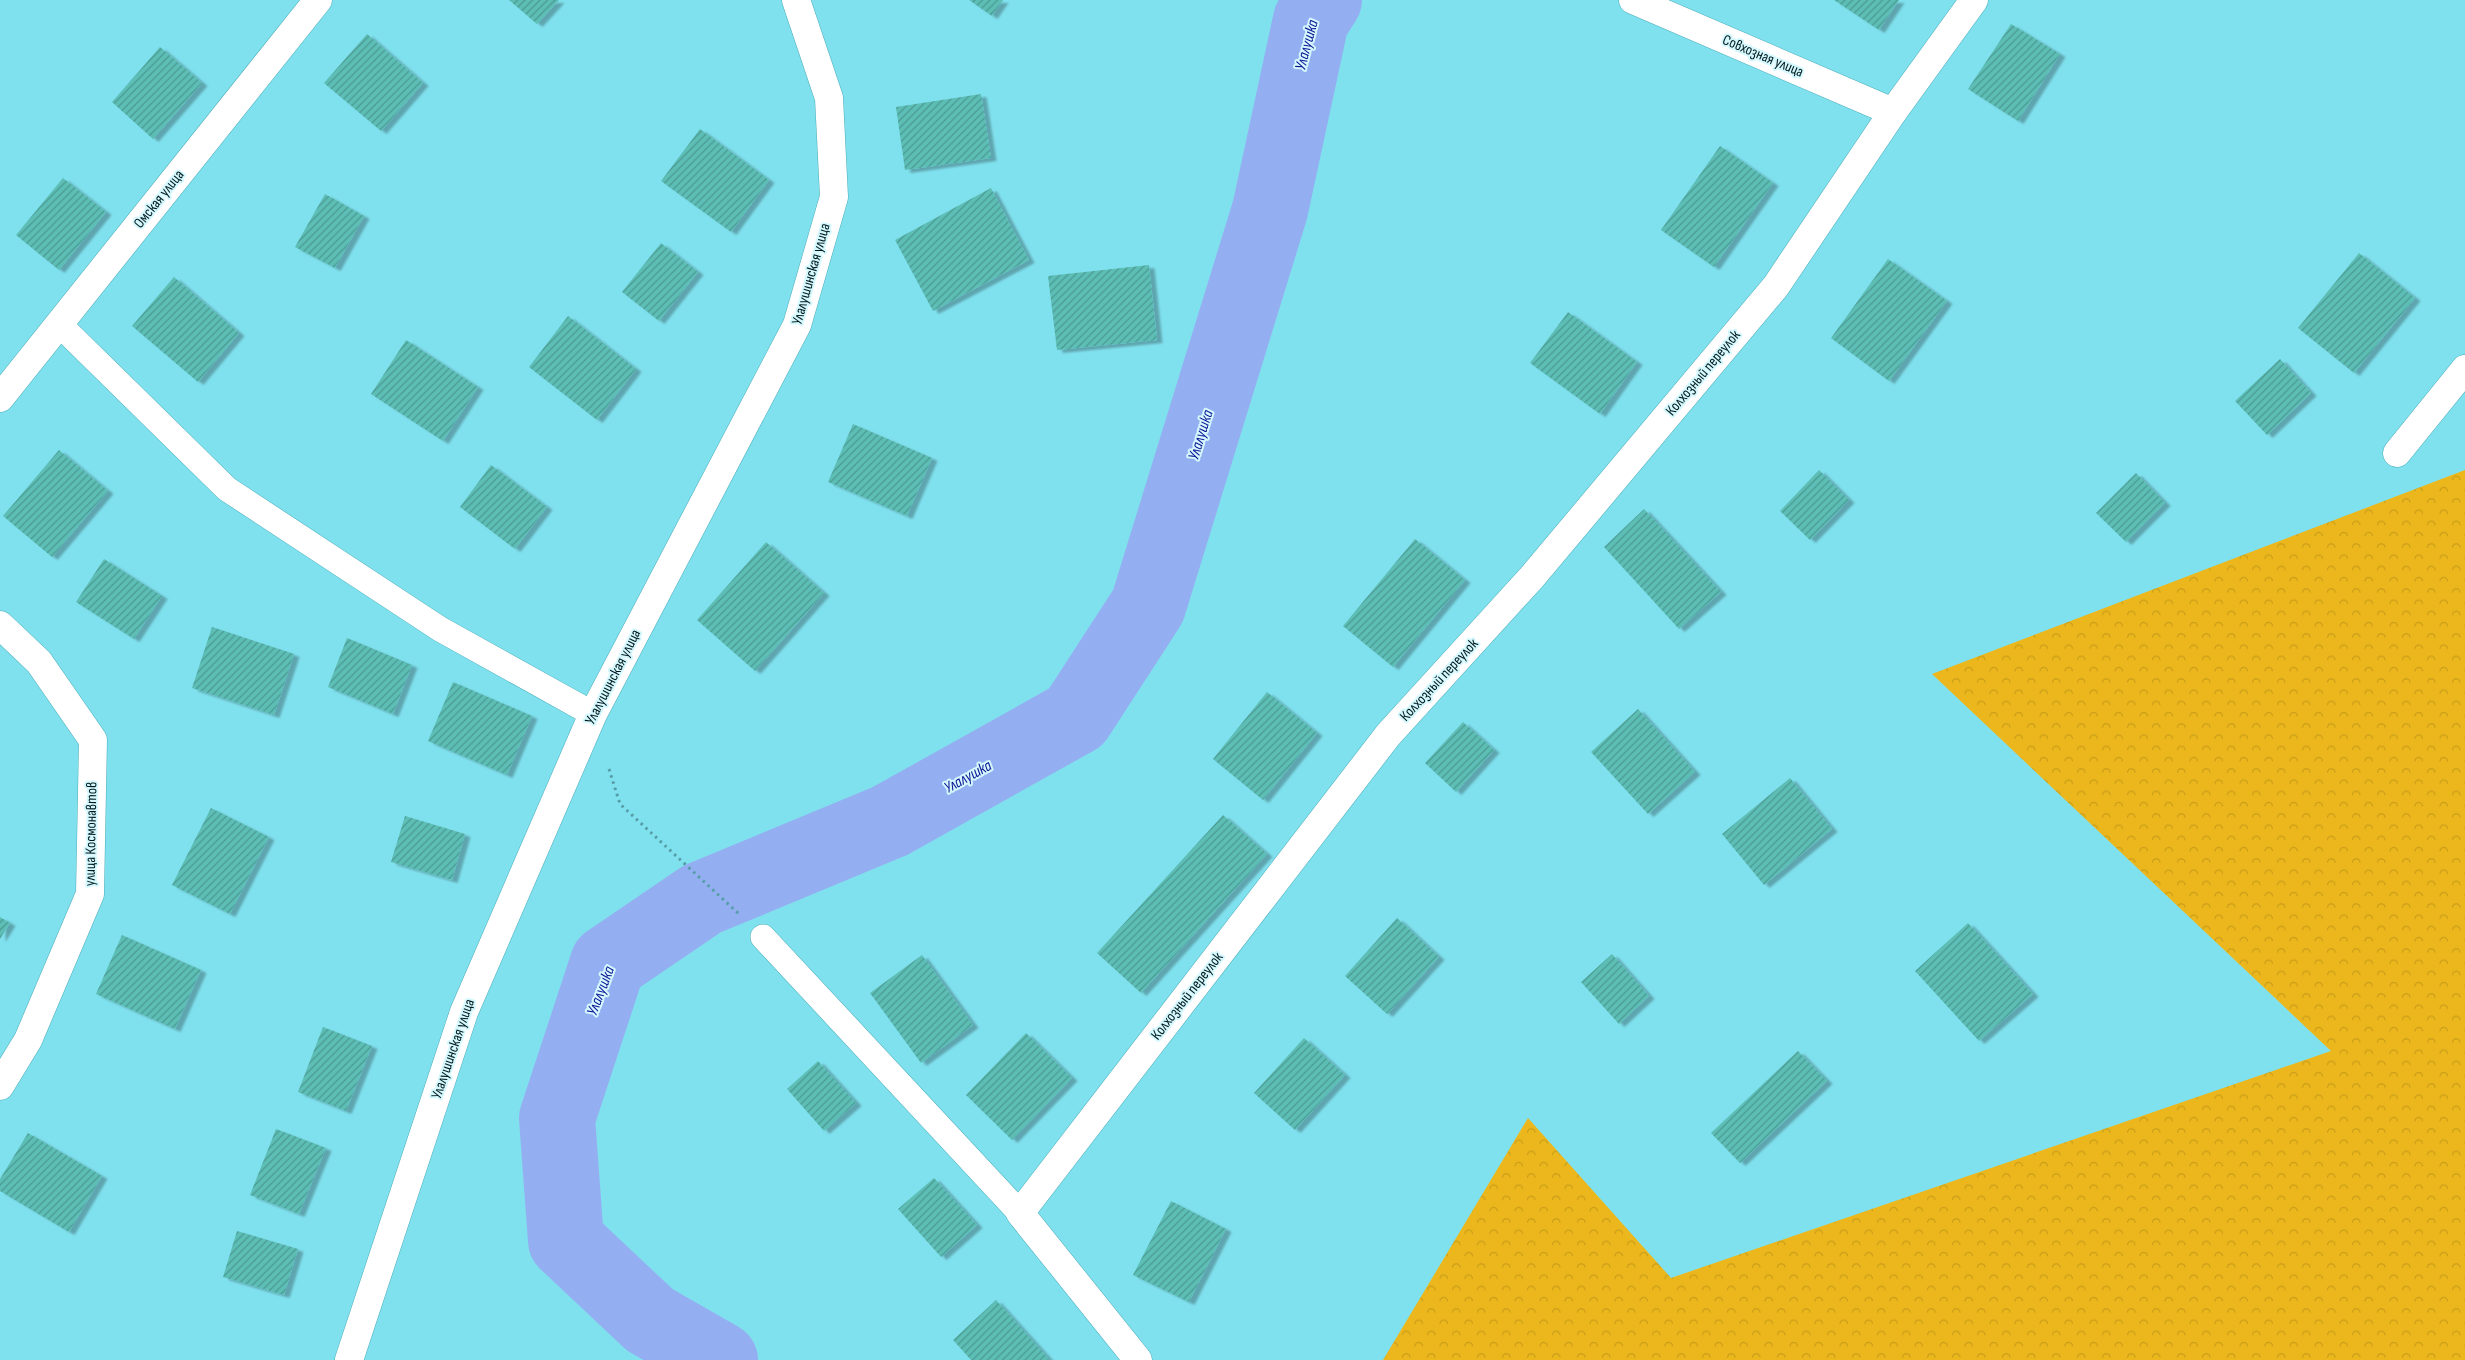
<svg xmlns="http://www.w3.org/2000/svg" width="2465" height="1360" font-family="'Sofia Sans Condensed',sans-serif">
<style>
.forest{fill:url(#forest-crowns)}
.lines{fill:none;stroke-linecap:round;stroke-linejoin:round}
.river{stroke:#94aff1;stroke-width:76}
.building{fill:url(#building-hatch);filter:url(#shadow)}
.service-casing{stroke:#49acb9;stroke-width:26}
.minor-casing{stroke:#49acb9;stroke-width:29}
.path{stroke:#559ea8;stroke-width:3;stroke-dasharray:2.5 4;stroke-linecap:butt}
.service{stroke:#fff;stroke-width:25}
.minor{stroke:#fff;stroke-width:28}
.labels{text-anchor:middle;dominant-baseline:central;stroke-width:4;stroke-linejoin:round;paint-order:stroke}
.street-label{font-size:15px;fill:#00191d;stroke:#d4f8fd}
.water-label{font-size:16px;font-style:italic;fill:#0e1394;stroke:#d4f8fd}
</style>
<defs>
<pattern id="forest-crowns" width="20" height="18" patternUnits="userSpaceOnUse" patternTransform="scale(1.25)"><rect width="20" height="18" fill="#ecb71c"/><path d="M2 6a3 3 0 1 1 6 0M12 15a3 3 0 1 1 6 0" fill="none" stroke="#c99d19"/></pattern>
<pattern id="building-hatch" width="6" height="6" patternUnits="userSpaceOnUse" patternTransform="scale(1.25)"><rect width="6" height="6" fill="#5dbeb5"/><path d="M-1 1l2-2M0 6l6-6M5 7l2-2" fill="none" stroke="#4a9a93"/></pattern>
<filter id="shadow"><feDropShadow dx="5.5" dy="3" stdDeviation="1" flood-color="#0004"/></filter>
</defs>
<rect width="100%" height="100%" fill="#80e1ee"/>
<path class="forest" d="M2465 470V1360H1383L1528 1118 1671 1278 2331 1051 1932 674Z"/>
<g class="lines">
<path class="river" d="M720 1360 650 1320 566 1241 557 1118 608 963 702 899 890 821 1076 717 1148 606 1270 210 1311 20 1324 0"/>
</g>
<g class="building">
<path d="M509 0H559L537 24Z"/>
<path d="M969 0H1003L992 16Z"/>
<path d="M1834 0H1899L1879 30Z"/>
<path d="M2011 24 2060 54 2018 121 1968 89Z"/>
<path d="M367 34 423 83 381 131 324 83Z"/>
<path d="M160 47 202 83 153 139 112 102Z"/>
<path d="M981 94 991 158 905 170 896 107Z"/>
<path d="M700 129 769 180 731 232 661 181Z"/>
<path d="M1720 146 1773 183 1714 267 1661 230Z"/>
<path d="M63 178 106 212 59 270 16 235Z"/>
<path d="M991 188 1029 260 933 311 895 240Z"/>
<path d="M325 194 364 216 335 268 295 247Z"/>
<path d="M661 243 698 272 659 321 622 292Z"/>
<path d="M2359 253 2415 298 2354 373 2298 328Z"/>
<path d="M1888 259 1947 301 1889 381 1831 338Z"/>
<path d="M1149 265 1157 340 1057 350 1048 276Z"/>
<path d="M174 277 239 333 198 382 132 326Z"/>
<path d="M1568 312 1637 362 1600 414 1530 363Z"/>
<path d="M568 316 636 369 597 420 529 367Z"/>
<path d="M406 340 478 387 443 441 371 394Z"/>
<path d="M2280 359 2311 393 2267 435 2235 401Z"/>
<path d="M853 424 932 458 907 516 828 482Z"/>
<path d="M59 450 108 491 52 557 3 516Z"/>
<path d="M491 465 547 507 515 549 460 507Z"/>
<path d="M1819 470 1849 500 1810 540 1780 511Z"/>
<path d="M2136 473 2165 503 2126 542 2096 513Z"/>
<path d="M1644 509 1721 592 1679 629 1604 547Z"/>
<path d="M1415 539 1465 580 1393 667 1343 626Z"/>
<path d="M766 542 824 593 755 671 697 620Z"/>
<path d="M104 559 162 596 134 639 76 602Z"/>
<path d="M212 627 294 654 274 715 192 688Z"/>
<path d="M347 638 412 665 393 714 328 687Z"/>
<path d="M453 682 532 716 507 775 428 741Z"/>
<path d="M1267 692 1317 733 1263 800 1213 759Z"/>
<path d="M1638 709 1695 772 1648 814 1591 752Z"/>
<path d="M1463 722 1494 750 1456 792 1425 763Z"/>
<path d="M1790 778 1832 829 1764 885 1722 834Z"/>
<path d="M211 808 269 837 230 914 172 885Z"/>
<path d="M1223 815 1267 854 1141 993 1097 953Z"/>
<path d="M405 816 465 834 452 880 391 862Z"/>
<path d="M0 917 10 923 0 939Z"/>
<path d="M1397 918 1439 957 1387 1014 1345 976Z"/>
<path d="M1968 923 2033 994 1979 1041 1915 971Z"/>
<path d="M122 935 201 970 175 1029 96 994Z"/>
<path d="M1612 954 1649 996 1619 1024 1581 982Z"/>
<path d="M922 955 973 1025 921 1063 870 993Z"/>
<path d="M323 1027 372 1046 346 1111 298 1092Z"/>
<path d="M1026 1033 1072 1078 1012 1140 966 1095Z"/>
<path d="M1304 1038 1345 1075 1295 1130 1254 1093Z"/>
<path d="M1798 1051 1827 1081 1740 1163 1711 1133Z"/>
<path d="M818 1061 856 1103 824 1131 787 1089Z"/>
<path d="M276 1129 326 1148 299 1214 250 1195Z"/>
<path d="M28 1133 102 1176 69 1232 0 1191V1179Z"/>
<path d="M934 1178 977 1225 941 1257 898 1209Z"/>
<path d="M1171 1201 1226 1229 1189 1302 1133 1275Z"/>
<path d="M237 1231 298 1249 284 1295 223 1277Z"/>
<path d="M996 1300 1049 1359 1047 1360H971L953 1340Z"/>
</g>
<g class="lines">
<defs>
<g id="service">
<path d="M59 324 227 489 440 629 593 714"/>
<path d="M763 937 1020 1213"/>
</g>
<g id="minor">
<path d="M1633 0 1893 112"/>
<path d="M0 398 318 0"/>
<path d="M2397 453 2465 369"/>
<path d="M0 625 39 662 93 740 90 894 28 1040 0 1086"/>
<path d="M349 1360 464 1012 593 714 797 325 834 197 829 98 796 0"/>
<path d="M1138 1360 1020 1213 1388 735 1532 577 1776 286 1893 112 1974 0"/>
</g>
</defs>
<use href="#service" class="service-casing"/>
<use href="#minor" class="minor-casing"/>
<path class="path" d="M609 769 620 804 739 914"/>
<use href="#service" class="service"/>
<use href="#minor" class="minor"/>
</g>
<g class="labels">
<g class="street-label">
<text transform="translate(1763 56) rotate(23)">Совхозная улица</text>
<text transform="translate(159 199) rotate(-51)">Омская улица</text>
<text transform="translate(811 274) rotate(-74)">Улалушинская улица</text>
<text transform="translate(1703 373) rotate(-50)">Колхозный переулок</text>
<text transform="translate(613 677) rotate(-63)">Улалушинская улица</text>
<text transform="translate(1439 680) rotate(-47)">Колхозный переулок</text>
<text transform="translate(91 834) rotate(-89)">улица Космонавтов</text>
<text transform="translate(1187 996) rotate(-52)">Колхозный переулок</text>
<text transform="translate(453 1049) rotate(-71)">Улалушинская улица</text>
</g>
<g class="water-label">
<text transform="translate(1307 45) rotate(-75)">Улалушка</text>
<text transform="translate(1201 435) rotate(-73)">Улалушка</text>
<text transform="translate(968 777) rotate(-29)">Улалушка</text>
<text transform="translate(601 991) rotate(-69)">Улалушка</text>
</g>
</g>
</svg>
